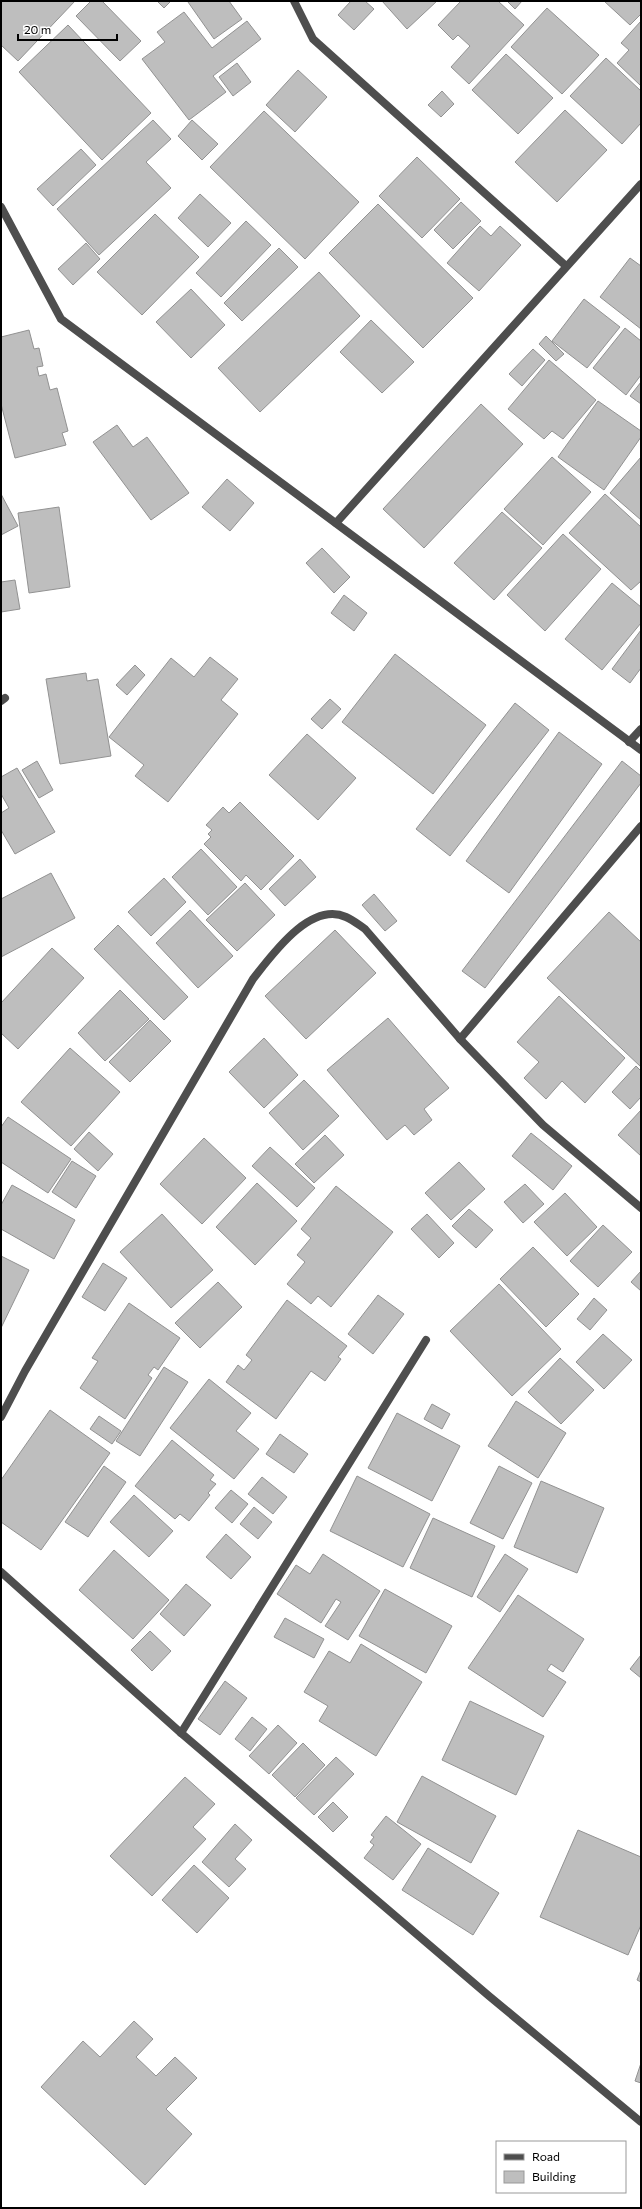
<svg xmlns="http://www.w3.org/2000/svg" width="642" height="2209" font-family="Commissioner,sans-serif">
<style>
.building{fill:#bebebe;stroke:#929292}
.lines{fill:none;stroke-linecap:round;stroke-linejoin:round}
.minor{stroke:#4e4e4e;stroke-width:8}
</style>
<rect width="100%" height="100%" fill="#fff"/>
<g class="building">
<path d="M1 1H75L18 61 1 45Z"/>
<path d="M91 1H102L141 41 120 61 76 16Z"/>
<path d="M157 1H171L164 8Z"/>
<path d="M189 1H229L242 19 214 39 188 2Z"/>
<path d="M351 1H365L374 9 354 30 338 15Z"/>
<path d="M382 1H437L407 29Z"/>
<path d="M461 1H498L524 25 469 84 451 67 470 46 458 35 453 40 438 25Z"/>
<path d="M507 1H522L515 9Z"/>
<path d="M604 1H641V14L630 25Z"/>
<path d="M547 8 599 55 562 94 511 47Z"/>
<path d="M184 12 212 48 247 21 261 39 213 76 226 92 189 120 142 59 165 42 157 32Z"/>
<path d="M641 21V86L617 63 629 50 621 43Z"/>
<path d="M68 25 151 113 102 160 19 72Z"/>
<path d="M506 54 553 98 518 134 472 90Z"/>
<path d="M606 58 641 91V123L622 144 570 96Z"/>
<path d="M237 63 251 82 233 96 219 77Z"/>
<path d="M298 70 327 97 295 132 266 105Z"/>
<path d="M442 91 454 104 441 117 428 105Z"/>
<path d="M565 110 607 150 557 202 515 162Z"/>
<path d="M264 111 359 202 305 259 210 167Z"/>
<path d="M153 120 171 139 146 162 171 188 99 255 57 209Z"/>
<path d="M192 120 218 144 202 160 178 136Z"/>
<path d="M81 149 96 165 53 206 37 189Z"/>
<path d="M417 157 460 199 422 238 379 196Z"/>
<path d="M200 194 231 223 208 247 178 218Z"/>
<path d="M461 202 481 221 453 249 434 230Z"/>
<path d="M378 204 473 298 423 348 329 253Z"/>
<path d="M155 214 199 257 142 315 97 272Z"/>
<path d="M246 221 271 245 221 297 196 273Z"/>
<path d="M480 226 491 236 500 226 521 245 479 291 447 263Z"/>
<path d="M86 243 100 259 73 285 58 269Z"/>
<path d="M279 248 298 267 242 321 224 303Z"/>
<path d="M630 258 641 266V329L600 297Z"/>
<path d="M319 272 360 316 260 412 218 368Z"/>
<path d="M191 289 225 325 191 358 156 322Z"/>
<path d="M584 299 620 327 587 368 552 341Z"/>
<path d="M371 320 414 362 382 393 340 352Z"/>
<path d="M625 328 641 341V375L626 395 593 368Z"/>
<path d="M29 330 34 349 39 348 43 366 37 367 39 376 46 374 50 390 57 388 68 431 62 433 66 445 15 458 1 404V337Z"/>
<path d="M546 336 564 354 556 361 539 344Z"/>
<path d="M533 349 545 360 522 386 509 374Z"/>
<path d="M549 360 596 400 563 439 552 431 544 439 508 409Z"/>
<path d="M641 382V404L630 396Z"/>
<path d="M598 401 641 431V437L604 490 558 457Z"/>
<path d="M481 404 523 444 424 548 383 509Z"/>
<path d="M117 425 133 447 147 437 189 493 151 520 93 442Z"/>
<path d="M552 457 591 492 543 545 504 509Z"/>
<path d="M641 457V520L610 493Z"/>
<path d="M227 479 254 503 230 531 202 507Z"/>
<path d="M1 494 18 526 1 535Z"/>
<path d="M605 494 641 527V581L631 590 569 533Z"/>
<path d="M59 507 70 587 29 593 18 513Z"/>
<path d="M502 512 542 548 494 600 454 563Z"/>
<path d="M563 534 601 569 545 631 507 595Z"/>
<path d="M322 548 350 577 334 593 306 563Z"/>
<path d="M15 580 20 609 1 612V582Z"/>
<path d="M612 583 641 607V623L602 670 565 639Z"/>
<path d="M344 595 367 613 354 631 331 613Z"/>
<path d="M641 630V668L630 683 612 669Z"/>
<path d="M395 654 486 725 433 794 342 722Z"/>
<path d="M210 657 238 679 221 700 238 714 168 802 135 776 144 765 109 737 171 658 194 677Z"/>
<path d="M135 665 145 675 127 695 116 685Z"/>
<path d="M86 673 87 681 98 679 111 756 60 764 46 679Z"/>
<path d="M330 699 341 709 322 729 311 719Z"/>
<path d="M515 703 549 730 450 856 416 829Z"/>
<path d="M559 732 602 764 509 893 466 861Z"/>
<path d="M307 734 356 778 318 820 269 775Z"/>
<path d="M37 761 53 790 39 798 22 770Z"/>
<path d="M622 761 641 776V783L485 988 462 971Z"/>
<path d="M17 768 55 832 15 854 1 830V813L9 808 1 794V777Z"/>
<path d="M240 802 294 856 261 890 246 875 241 881 204 844 211 837 208 834 212 830 206 825 223 807 229 813Z"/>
<path d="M201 849 237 887 208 915 172 877Z"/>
<path d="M300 859 316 877 285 906 269 889Z"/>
<path d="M51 873 75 918 1 957V899Z"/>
<path d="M164 878 186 902 151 936 128 912Z"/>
<path d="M245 883 275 915 237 951 206 920Z"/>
<path d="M374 894 397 921 385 931 362 905Z"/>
<path d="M190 910 233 956 198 988 156 943Z"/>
<path d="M609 912 641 942V1067L547 978Z"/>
<path d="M118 925 188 997 164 1020 94 949Z"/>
<path d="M335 930 376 973 306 1039 265 996Z"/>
<path d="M52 948 84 978 18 1049 1 1033V1003Z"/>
<path d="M120 990 149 1019 105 1061 78 1033Z"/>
<path d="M559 996 625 1058 585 1103 562 1081 546 1099 524 1078 539 1062 517 1042Z"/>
<path d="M388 1018 449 1088 424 1109 432 1120 414 1135 405 1125 387 1140 327 1070Z"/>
<path d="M150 1020 171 1041 130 1082 109 1062Z"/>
<path d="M264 1038 298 1075 264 1108 229 1072Z"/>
<path d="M70 1048 120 1092 71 1146 21 1102Z"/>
<path d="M636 1066 641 1071V1097L630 1109 612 1092Z"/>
<path d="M304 1080 339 1116 303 1150 269 1113Z"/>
<path d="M641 1110V1156L618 1135Z"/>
<path d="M8 1117 71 1159 48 1193 1 1162V1127Z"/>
<path d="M89 1132 113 1154 98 1171 74 1149Z"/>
<path d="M531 1133 572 1166 553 1190 512 1156Z"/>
<path d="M325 1135 344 1155 314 1183 295 1164Z"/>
<path d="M204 1138 246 1178 202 1224 160 1184Z"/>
<path d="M270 1147 315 1188 297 1207 252 1166Z"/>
<path d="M72 1161 96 1176 76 1208 52 1192Z"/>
<path d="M459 1162 485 1189 451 1220 425 1193Z"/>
<path d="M257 1183 297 1221 255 1265 216 1227Z"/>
<path d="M525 1184 544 1204 523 1223 504 1202Z"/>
<path d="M12 1185 75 1220 54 1259 1 1229V1205Z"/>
<path d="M336 1186 393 1232 331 1307 318 1296 311 1304 287 1284 305 1262 297 1255 311 1238 301 1229Z"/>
<path d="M565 1193 597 1227 567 1256 534 1222Z"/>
<path d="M469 1209 493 1230 476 1248 452 1226Z"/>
<path d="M162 1214 213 1270 171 1308 120 1252Z"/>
<path d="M427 1214 454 1243 439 1258 411 1229Z"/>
<path d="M603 1225 632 1252 598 1287 570 1261Z"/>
<path d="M533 1247 579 1294 546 1327 500 1279Z"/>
<path d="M1 1256 29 1270 1 1328Z"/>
<path d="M103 1263 127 1278 105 1311 82 1297Z"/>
<path d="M641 1271V1291L631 1282Z"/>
<path d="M218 1282 242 1307 200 1348 175 1323Z"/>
<path d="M499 1284 561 1349 512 1396 450 1331Z"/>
<path d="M378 1295 404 1314 373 1354 348 1334Z"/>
<path d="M594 1298 607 1310 590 1330 577 1319Z"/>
<path d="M287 1300 347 1346 338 1357 341 1359 325 1381 311 1371 276 1419 226 1382 238 1365 244 1370 252 1360 246 1355Z"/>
<path d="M129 1303 180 1338 158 1370 154 1367 148 1375 152 1378 125 1419 80 1388 98 1361 92 1358Z"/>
<path d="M603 1334 632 1360 604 1389 576 1362Z"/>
<path d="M560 1358 594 1390 561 1424 528 1392Z"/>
<path d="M164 1367 188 1382 140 1456 116 1441Z"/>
<path d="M209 1379 251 1413 236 1431 259 1449 234 1479 170 1428Z"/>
<path d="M516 1401 566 1433 538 1478 488 1446Z"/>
<path d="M432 1404 450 1414 442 1429 424 1419Z"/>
<path d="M50 1410 110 1453 41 1550 1 1522V1480Z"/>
<path d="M397 1413 460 1446 432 1501 368 1468Z"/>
<path d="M99 1416 121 1431 112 1444 90 1429Z"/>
<path d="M280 1434 308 1454 294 1473 266 1454Z"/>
<path d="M172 1440 214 1475 210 1480 216 1484 208 1493 210 1495 189 1521 180 1514 175 1519 135 1486Z"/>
<path d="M104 1466 126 1482 88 1537 65 1522Z"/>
<path d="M499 1466 532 1483 503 1539 470 1523Z"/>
<path d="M357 1476 430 1514 403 1567 330 1531Z"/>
<path d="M262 1477 287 1497 273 1514 248 1494Z"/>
<path d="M541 1481 604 1508 577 1573 514 1547Z"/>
<path d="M231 1490 248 1504 232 1523 215 1508Z"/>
<path d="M134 1495 173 1531 149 1557 110 1522Z"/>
<path d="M254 1507 272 1522 258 1539 240 1524Z"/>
<path d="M433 1518 495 1546 472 1597 410 1568Z"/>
<path d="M226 1534 251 1557 231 1579 206 1557Z"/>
<path d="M114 1550 169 1600 133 1639 79 1590Z"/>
<path d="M323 1554 380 1591 348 1640 325 1626 341 1602 336 1599 321 1623 277 1594 296 1565 310 1574Z"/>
<path d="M505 1554 528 1569 500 1612 477 1597Z"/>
<path d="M186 1584 211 1605 184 1636 160 1614Z"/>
<path d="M385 1589 452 1626 426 1673 359 1636Z"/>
<path d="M518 1595 584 1639 563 1672 551 1664 547 1670 566 1682 543 1717 468 1668Z"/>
<path d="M285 1618 324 1639 314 1658 274 1637Z"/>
<path d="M150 1631 171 1651 152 1671 131 1650Z"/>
<path d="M361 1644 422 1682 376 1756 319 1721 328 1706 304 1692 329 1651 350 1663Z"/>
<path d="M641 1655V1678L630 1669Z"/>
<path d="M225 1681 247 1698 220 1735 198 1719Z"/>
<path d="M470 1701 544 1736 516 1795 442 1760Z"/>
<path d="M252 1717 267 1729 250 1751 235 1739Z"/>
<path d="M278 1725 297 1743 269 1774 249 1756Z"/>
<path d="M303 1743 325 1765 295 1797 272 1775Z"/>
<path d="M336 1757 354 1774 314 1815 296 1798Z"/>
<path d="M422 1776 496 1816 471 1863 397 1822Z"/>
<path d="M185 1777 215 1804 193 1827 206 1839 152 1896 110 1856Z"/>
<path d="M333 1802 348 1817 333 1832 318 1817Z"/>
<path d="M386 1816 421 1844 393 1880 364 1858 374 1845 370 1842 374 1837 371 1835Z"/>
<path d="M235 1824 252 1840 235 1859 246 1869 229 1887 202 1862Z"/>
<path d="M578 1830 641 1857V1925L628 1955 540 1917Z"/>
<path d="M428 1848 499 1893 473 1935 402 1890Z"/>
<path d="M194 1865 229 1898 197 1933 162 1900Z"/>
<path d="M641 1970V1982L637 1980Z"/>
<path d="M134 2021 153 2039 136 2057 156 2076 175 2057 197 2078 166 2109 192 2134 145 2185 41 2087 83 2041 100 2057Z"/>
<path d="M641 2063V2083L635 2081Z"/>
</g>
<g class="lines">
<g class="minor">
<path d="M294 1 313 39 566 266"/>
<path d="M1 207 61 319 641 750"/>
<path d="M336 523 641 184"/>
<path d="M1 701 5 698"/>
<path d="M629 742 641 729"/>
<path d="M460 1039 641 826"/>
<path d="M1 1417 25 1371 253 979C272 955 310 901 346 917 353 920 359 925 365 929L460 1039 543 1125 641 1208"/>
<path d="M1 1572 181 1733 489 1996 641 2122"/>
<path d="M181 1733 426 1340"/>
</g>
</g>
<rect width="642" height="2209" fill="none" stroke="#000000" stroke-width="4"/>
<rect x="496" y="2141" width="130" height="52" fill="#ffffff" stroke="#999999"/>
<rect x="504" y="2154" width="20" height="6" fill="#4e4e4e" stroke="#999999"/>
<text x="532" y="2161" font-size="12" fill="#000000">Road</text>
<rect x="504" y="2171" width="20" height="12" fill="#bebebe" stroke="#999999"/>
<text x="532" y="2181" font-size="12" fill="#000000">Building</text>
<path d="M18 34v6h99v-6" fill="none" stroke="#000000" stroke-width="2"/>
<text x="24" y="34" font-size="12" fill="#000000" stroke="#ffffff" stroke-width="3" paint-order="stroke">20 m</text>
</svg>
